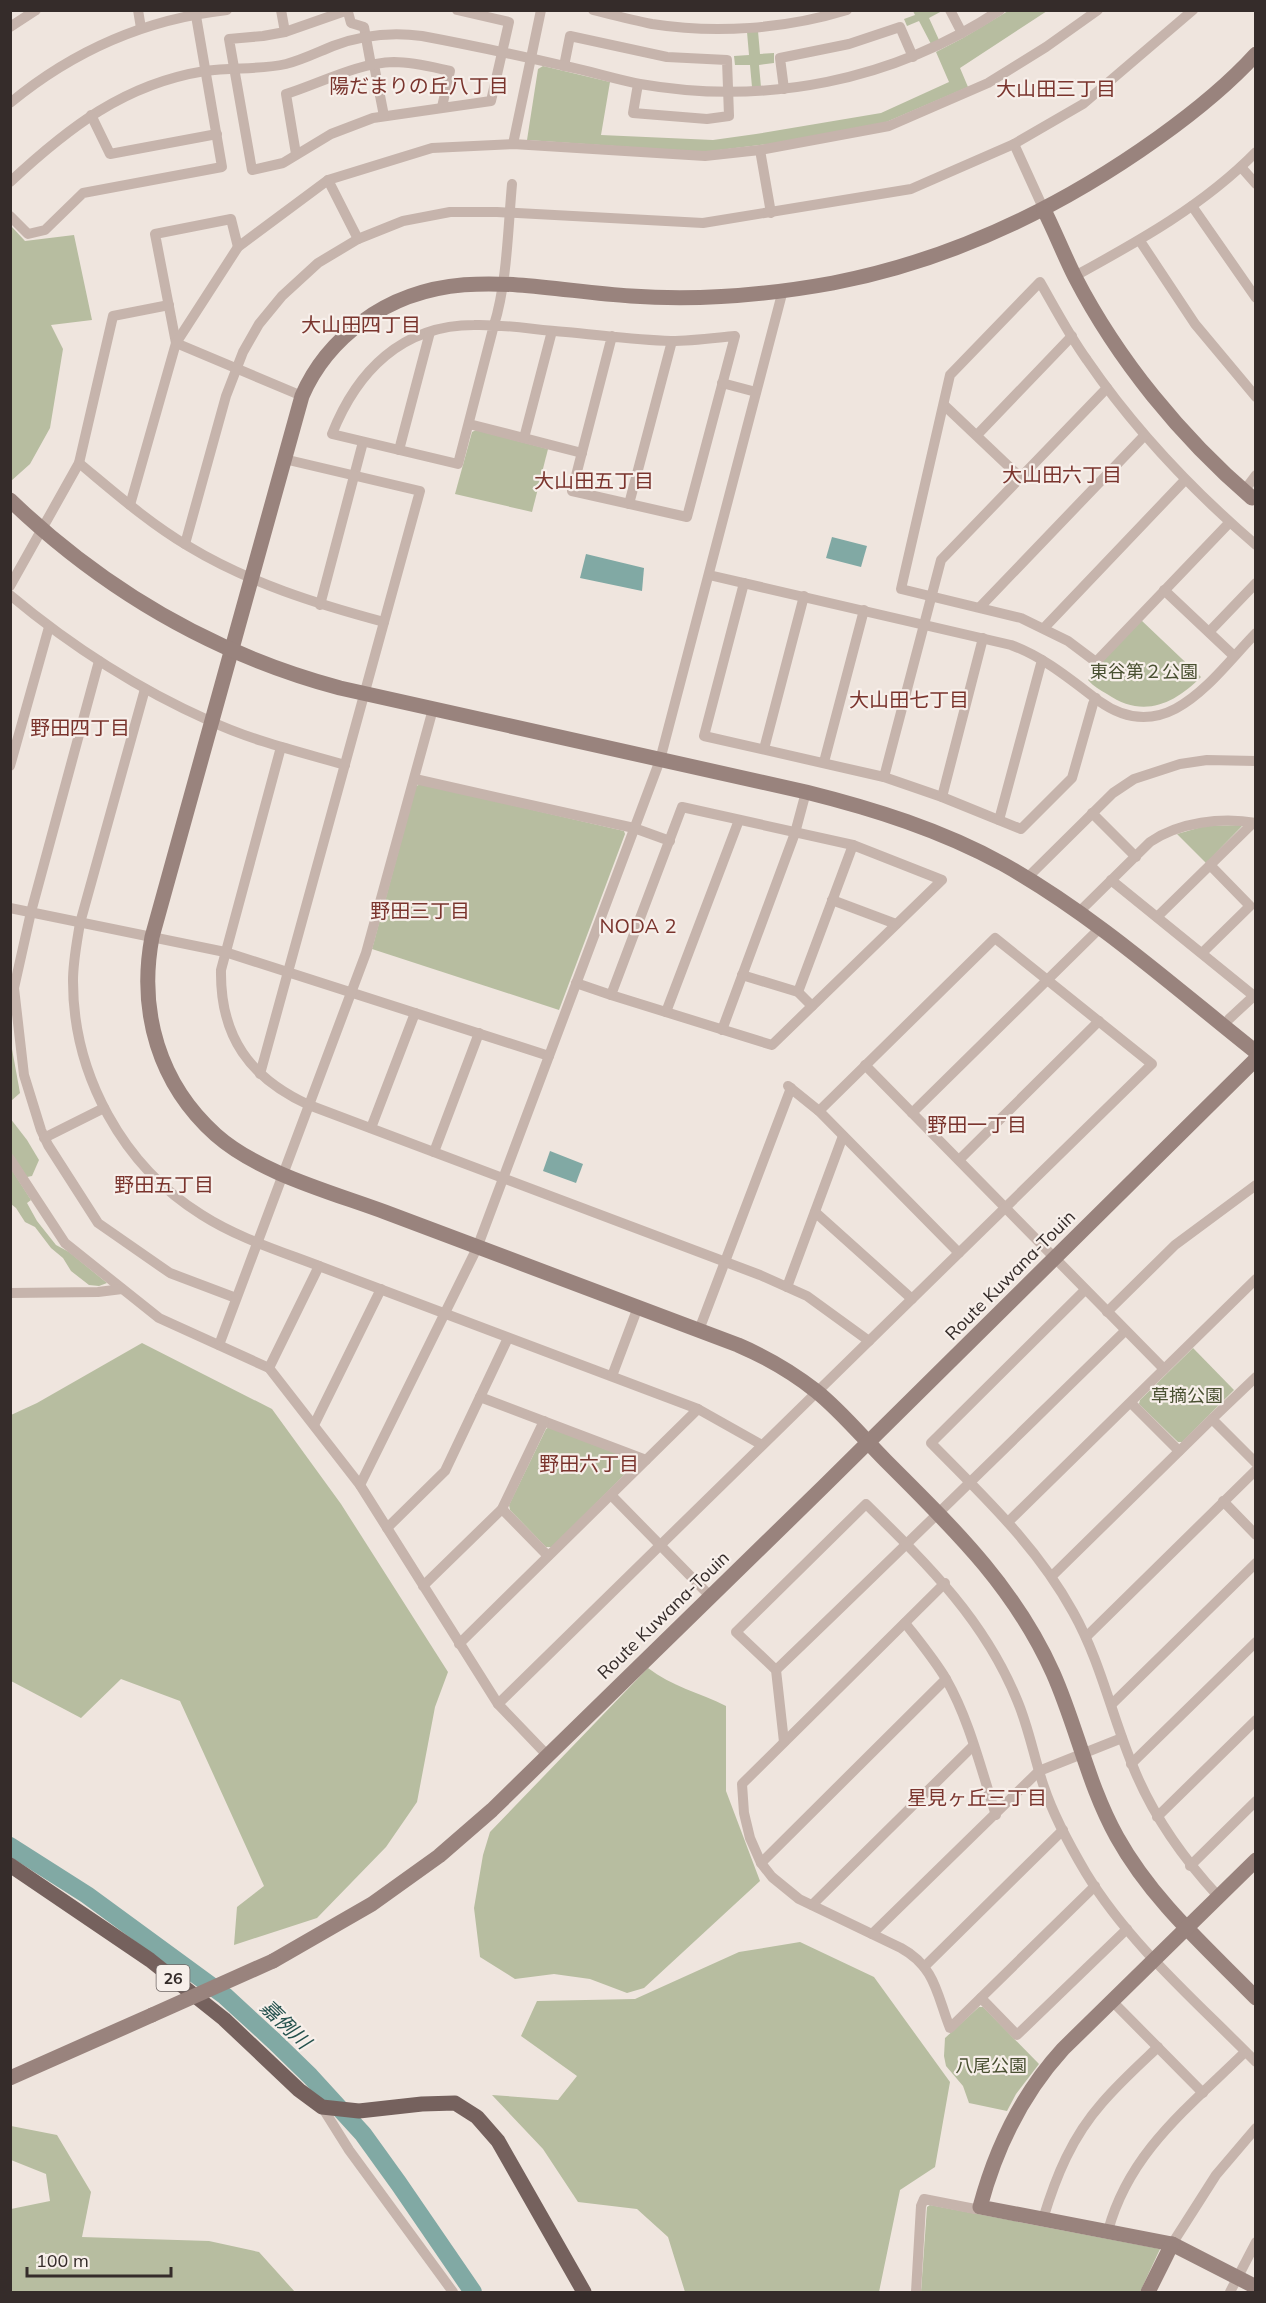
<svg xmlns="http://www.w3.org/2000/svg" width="1266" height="2303" font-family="Mulish,'Noto Sans JP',sans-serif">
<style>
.green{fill:#b7bda0}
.water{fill:#81a9a4}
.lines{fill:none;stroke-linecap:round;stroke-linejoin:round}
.river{stroke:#81a9a4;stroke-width:18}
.street{stroke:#c6b4ac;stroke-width:10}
.secondary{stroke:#99837d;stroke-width:15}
.primary{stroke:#75615d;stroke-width:15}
.secondary-bridge{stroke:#99837d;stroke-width:15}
.labels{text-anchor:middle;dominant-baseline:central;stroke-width:4.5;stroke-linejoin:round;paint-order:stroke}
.shield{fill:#f7efea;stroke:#6f6664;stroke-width:1.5}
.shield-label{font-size:16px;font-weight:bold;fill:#352c2a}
.park-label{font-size:18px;fill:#495031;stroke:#f7efea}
.street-label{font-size:18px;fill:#352c2a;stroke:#f7efea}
.neighbourhood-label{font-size:20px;fill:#7a342d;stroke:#f7efea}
.water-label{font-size:20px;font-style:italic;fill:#24514d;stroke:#f7efea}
</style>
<rect width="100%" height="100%" fill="#efe5de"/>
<g class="green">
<path d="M913 11H942L929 18 939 40 931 44 919 21 907 26 904 19 915 15Z"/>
<path d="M1008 11H1047L960 68 968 87 884 123 769 144 703 152 527 140 538 69 543 66 610 82 601 135 713 140 756 134 881 113 949 82 936 52 963 38Z"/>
<path d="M758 31 760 54 774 53V63L759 65 761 87H752L750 65H735L734 56 749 55 747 32Z"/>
<path d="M11 226 25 241 74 235 92 320 51 325 63 349 50 428 30 464 11 481Z"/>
<path d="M476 430 548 449 532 512 455 494 472 432Z"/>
<path d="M1141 620 1201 677C1174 704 1143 719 1107 694 1100 690 1093 686 1088 680L1104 663 1102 661Z"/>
<path d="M421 784 624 831 625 834 559 1010 372 949 416 786Z"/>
<path d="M1243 825 1206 863 1177 834 1205 826Z"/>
<path d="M10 1038 20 1093 11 1101H10Z"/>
<path d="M10 1118 27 1140 39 1160 32 1176 27 1177 11 1153Z"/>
<path d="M10 1167 31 1200 27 1203 37 1221 56 1245 69 1252 107 1283 99 1286 89 1285 71 1271 63 1258 51 1248 35 1227 25 1222 16 1208 11 1204Z"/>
<path d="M142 1343 272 1409 341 1504 448 1672 435 1707 417 1802 386 1847 317 1918 234 1945 237 1907 264 1886 180 1701 121 1679 81 1718 11 1681V1415L37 1403Z"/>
<path d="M1193 1348 1234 1390 1182 1442H1178L1139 1404 1140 1400Z"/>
<path d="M549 1427 633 1460 635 1464 552 1547H546L510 1510 509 1505 546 1429Z"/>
<path d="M648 1668C671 1686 700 1693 726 1706V1791L760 1881 644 1988 627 1993 590 1979 554 1974 515 1979 480 1957 474 1908 483 1855 490 1832Z"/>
<path d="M800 1942 874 1977 950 2082 935 2167 900 2190 879 2292H685L668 2237 637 2209 578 2202 543 2149 492 2095 558 2100 577 2076 521 2036 537 2001 635 1999 739 1952Z"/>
<path d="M979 2007H983L1039 2064 1016 2094 1007 2111 969 2103 963 2086 946 2066 944 2056 945 2038Z"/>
<path d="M11 2126 57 2135 91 2192 82 2237 209 2241 259 2252 295 2292H11V2209L50 2201 46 2174 11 2160Z"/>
<path d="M930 2205 1160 2249 1140 2292H921L927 2207Z"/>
</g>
<g class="water">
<path d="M832 537 867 546 861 567 826 558Z"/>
<path d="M586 554 644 568 642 591 580 578Z"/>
<path d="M550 1151 583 1164 576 1183 543 1171Z"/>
</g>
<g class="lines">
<path class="river" d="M10 1846 87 1895 225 1996 274 2041 310 2076 363 2134 399 2184 473 2292"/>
<g class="street">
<path d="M138 10 141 28"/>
<path d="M281 10 285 32 263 36 229 39 252 170 283 163 331 134 373 118 491 101 509 22 457 10"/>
<path d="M593 10C613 15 632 20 652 24 716 34 785 29 847 10"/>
<path d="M950 10 962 33"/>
<path d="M348 12 351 23 364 27 371 65"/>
<path d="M10 27 36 10"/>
<path d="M285 32 348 10"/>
<path d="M374 65 384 116"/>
<path d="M564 66 570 36 667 57 727 60 729 116 707 119 633 113 638 84"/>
<path d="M784 89 780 58 849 44 900 27 913 57"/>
<path d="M10 103C73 51 146 19 227 10"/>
<path d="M91 115 110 154 217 134"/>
<path d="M513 144 541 10"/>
<path d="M1014 144 1044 210"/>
<path d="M760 150 771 213"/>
<path d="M296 154 286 94C321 83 357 63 394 62 414 62 432 67 450 71L442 107"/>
<path d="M1241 167 1256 184"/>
<path d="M328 180 358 239"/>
<path d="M10 182C68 128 124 84 205 71 232 67 260 70 286 64 302 60 318 52 333 46 362 35 392 32 422 36 470 45 517 55 565 66 590 71 614 79 640 84 766 106 893 81 1000 10"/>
<path d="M512 184C508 228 507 284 494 325L458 464 332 434C357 371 402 325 474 325 505 324 535 330 566 332 600 335 636 340 671 341 692 341 714 338 735 336L687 517 572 491 612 336"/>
<path d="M1192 206 1256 298"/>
<path d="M10 216 28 234 45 230 83 193 222 167 195 10"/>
<path d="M1140 241 1195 324 1256 397"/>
<path d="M1075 276C1139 241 1204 205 1256 152"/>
<path d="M176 343 155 234 231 219 238 247"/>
<path d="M176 343 302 396"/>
<path d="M722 383 756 392"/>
<path d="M944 405 1020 477"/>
<path d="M469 424 582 453"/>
<path d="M977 435 1072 336"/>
<path d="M524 438 552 331"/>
<path d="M399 450 430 332"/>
<path d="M79 463C114 492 149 523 188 546 249 583 317 604 384 622"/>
<path d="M1244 491 1256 475"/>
<path d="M629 504 672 341"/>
<path d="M130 505 176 343 238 247 328 180 432 148 513 144 705 156 760 150 889 126 988 83 1046 47 1098 10"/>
<path d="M1230 522 1096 662 1068 641 1021 618 901 589 950 375 1040 282C1055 308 1069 335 1087 360 1135 430 1192 490 1256 545"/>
<path d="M185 544 226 396 243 352 259 324 282 296 318 263 358 239 403 221 450 212H497L703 223 911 189 1014 144 1083 104 1193 10"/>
<path d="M709 575 1011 645C1044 657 1071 680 1099 701 1167 750 1214 676 1256 633"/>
<path d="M744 583 704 736 884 777 942 797 1021 829 1072 778 1093 704 1096 698"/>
<path d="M10 586 79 463 113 316 169 305"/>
<path d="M1164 590 1234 656"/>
<path d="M10 595C71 646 138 689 210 721 253 741 300 752 345 765"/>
<path d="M320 605 363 442"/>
<path d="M980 607 1144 436"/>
<path d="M1044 628 1185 480"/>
<path d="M1209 632 1256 583"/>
<path d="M99 661 31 912 14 988 24 1075 41 1130 48 1145 98 1223 170 1273 236 1298"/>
<path d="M145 689 80 923C77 942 73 961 73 981 73 1075 123 1166 202 1215 238 1238 280 1251 319 1266"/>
<path d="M281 747 221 970C220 1037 250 1078 309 1105L760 1275 807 1296 869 1341"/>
<path d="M764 749 804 596"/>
<path d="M824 762 864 610"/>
<path d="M10 766 49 627"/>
<path d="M884 777 941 560 1107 388"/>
<path d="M415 779 634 828 670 841"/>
<path d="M942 797 983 638"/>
<path d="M682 807 853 845 942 880 772 1045 611 995Z"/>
<path d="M1092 813 1136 857"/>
<path d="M999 820 1042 660"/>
<path d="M1027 878 1113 793 1134 779 1180 764 1207 760 1256 761"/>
<path d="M1111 880 1254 996"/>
<path d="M832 900 896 924"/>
<path d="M10 908 225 952 549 1056"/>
<path d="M1079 912 1150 842C1179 822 1222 817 1256 823"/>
<path d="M1157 917 1253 823"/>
<path d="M1202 953 1250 906 1210 865"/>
<path d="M742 975 798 992 812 1006"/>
<path d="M576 983 611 995"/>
<path d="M798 992 853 845"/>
<path d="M666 1012 739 820"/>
<path d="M1229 1019 1256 994"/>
<path d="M722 1030 795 833 806 792"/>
<path d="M865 1065 1164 1369"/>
<path d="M260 1074 420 491 284 459"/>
<path d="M788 1086 819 1111 959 1253"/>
<path d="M912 1113 1100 928"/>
<path d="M371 1128 415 1013"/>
<path d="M44 1138 104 1108"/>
<path d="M434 1152 479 1033"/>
<path d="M10 1159 65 1243 159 1318 269 1368 360 1485 498 1704 547 1755"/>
<path d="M959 1160 1099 1021"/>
<path d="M815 1212 912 1299"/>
<path d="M787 1287 843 1136"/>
<path d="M1085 1290 931 1443C983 1496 1037 1546 1073 1612 1100 1660 1111 1713 1132 1764 1152 1815 1182 1857 1218 1896"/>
<path d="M10 1293 98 1292 122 1289"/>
<path d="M1107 1312 1175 1245 1256 1185"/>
<path d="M699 1330 791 1088"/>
<path d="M219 1345 366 953 433 709"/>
<path d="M269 1368 319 1266 698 1409 762 1445"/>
<path d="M612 1376 638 1307"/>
<path d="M1256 1377 1212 1419 1256 1463"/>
<path d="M480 1397 646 1460"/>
<path d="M1131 1403 1179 1451"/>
<path d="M314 1425 381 1289"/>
<path d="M360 1485 477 1248 660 760 783 290"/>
<path d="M611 1495 710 1596"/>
<path d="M1223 1501 1256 1535"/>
<path d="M502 1509 548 1556"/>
<path d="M1008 1522 1256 1279"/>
<path d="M387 1528 445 1471 508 1338"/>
<path d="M1052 1576 1212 1419"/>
<path d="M945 1583 742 1784 744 1813 750 1838 761 1863 772 1877 799 1899 901 1948C936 1967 937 1996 950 2028L1095 1886"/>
<path d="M423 1586 502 1509 544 1421"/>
<path d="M905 1623C919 1641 934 1659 946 1679 970 1721 981 1770 996 1815"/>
<path d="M1086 1637 1256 1470"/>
<path d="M459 1644 698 1409"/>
<path d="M776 1670C893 1558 1009 1444 1125 1331"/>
<path d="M498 1704 1152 1064 995 938 819 1111"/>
<path d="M1112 1704 1256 1563"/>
<path d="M784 1742 776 1670 736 1632 866 1504C927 1564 984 1619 1017 1700 1029 1728 1034 1758 1044 1787 1054 1817 1070 1846 1086 1873 1130 1945 1197 2002 1256 2062"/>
<path d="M1131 1764 1256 1642"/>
<path d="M1157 1817 1256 1720"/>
<path d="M761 1863 946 1679"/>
<path d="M1190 1866 1256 1801"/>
<path d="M812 1905 973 1746"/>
<path d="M872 1934 1039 1771 1122 1738"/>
<path d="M924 1967 1063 1830"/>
<path d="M981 1998 1017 2035 1127 1929"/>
<path d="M1112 2001 1203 2093"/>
<path d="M322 2107 349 2150 453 2292"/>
<path d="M1043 2219C1056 2176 1072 2137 1102 2103 1119 2083 1139 2065 1158 2047"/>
<path d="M1108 2231C1129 2152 1189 2107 1245 2052"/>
<path d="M1172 2244 1216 2175 1256 2128"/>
<path d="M916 2292 921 2206 924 2199 975 2209 980 2207"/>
<path d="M1230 2292 1256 2242"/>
</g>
<g class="secondary">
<path d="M1256 54C1227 86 1193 113 1158 138 1060 208 952 260 833 283 767 295 698 301 631 296 537 290 444 261 362 322 336 341 315 366 302 396L152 937C138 1012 159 1084 216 1135 259 1173 331 1192 385 1212 502 1257 621 1300 738 1345 766 1357 792 1372 816 1391 841 1411 863 1438 886 1461 952 1527 1014 1586 1053 1673 1077 1727 1088 1785 1117 1837 1152 1900 1206 1947 1256 1998"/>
<path d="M1044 210C1055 232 1064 255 1075 277 1118 360 1181 437 1252 498"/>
<path d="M10 500C105 591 213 654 340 688L806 792C874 809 941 830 1003 864 1094 915 1174 987 1256 1052"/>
<path d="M1256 1860 1063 2049C1021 2095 996 2147 980 2207L1172 2244 1256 2287"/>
<path d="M273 1961 372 1904 439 1856 492 1810 824 1486 1256 1059"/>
<path d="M10 2078 152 2015"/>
<path d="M1148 2292 1172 2244"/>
</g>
<path class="primary" d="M10 1865 150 1960 224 2019 299 2090 322 2107 359 2111 422 2104 455 2103 477 2117 498 2141 584 2292"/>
<path class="secondary-bridge" d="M152 2015 273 1961"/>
</g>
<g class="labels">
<rect class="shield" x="156.5" y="1965" width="33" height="26" rx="4.5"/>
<g class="shield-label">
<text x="173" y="1978">26</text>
</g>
<g class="park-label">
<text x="1144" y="671">東谷第２公園</text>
<text x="1187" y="1395">草摘公園</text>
<text x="991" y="2065">八尾公園</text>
</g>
<g class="street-label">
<text transform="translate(1010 1275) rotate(-45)">Route Kuwana-Touin</text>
<text transform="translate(663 1615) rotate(-44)">Route Kuwana-Touin</text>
</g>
<g class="neighbourhood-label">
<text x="419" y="85">陽だまりの丘八丁目</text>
<text x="1056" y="88">大山田三丁目</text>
<text x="361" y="324">大山田四丁目</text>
<text x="1062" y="474">大山田六丁目</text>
<text x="594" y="480">大山田五丁目</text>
<text x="909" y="699">大山田七丁目</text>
<text x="80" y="727">野田四丁目</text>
<text x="420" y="910">野田三丁目</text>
<text x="638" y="925">NODA 2</text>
<text x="977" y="1124">野田一丁目</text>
<text x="164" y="1184">野田五丁目</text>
<text x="589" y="1463">野田六丁目</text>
<text x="977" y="1797">星見ヶ丘三丁目</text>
</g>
<g class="water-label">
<text transform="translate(286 2024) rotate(44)">嘉例川</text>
</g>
</g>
<rect width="1266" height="2303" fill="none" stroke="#352c2a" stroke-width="24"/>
<path d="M27 2267v9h144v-9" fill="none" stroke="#352c2a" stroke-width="3"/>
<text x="36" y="2267" font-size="18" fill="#352c2a" stroke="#f7efea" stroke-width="4.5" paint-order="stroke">100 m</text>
</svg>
